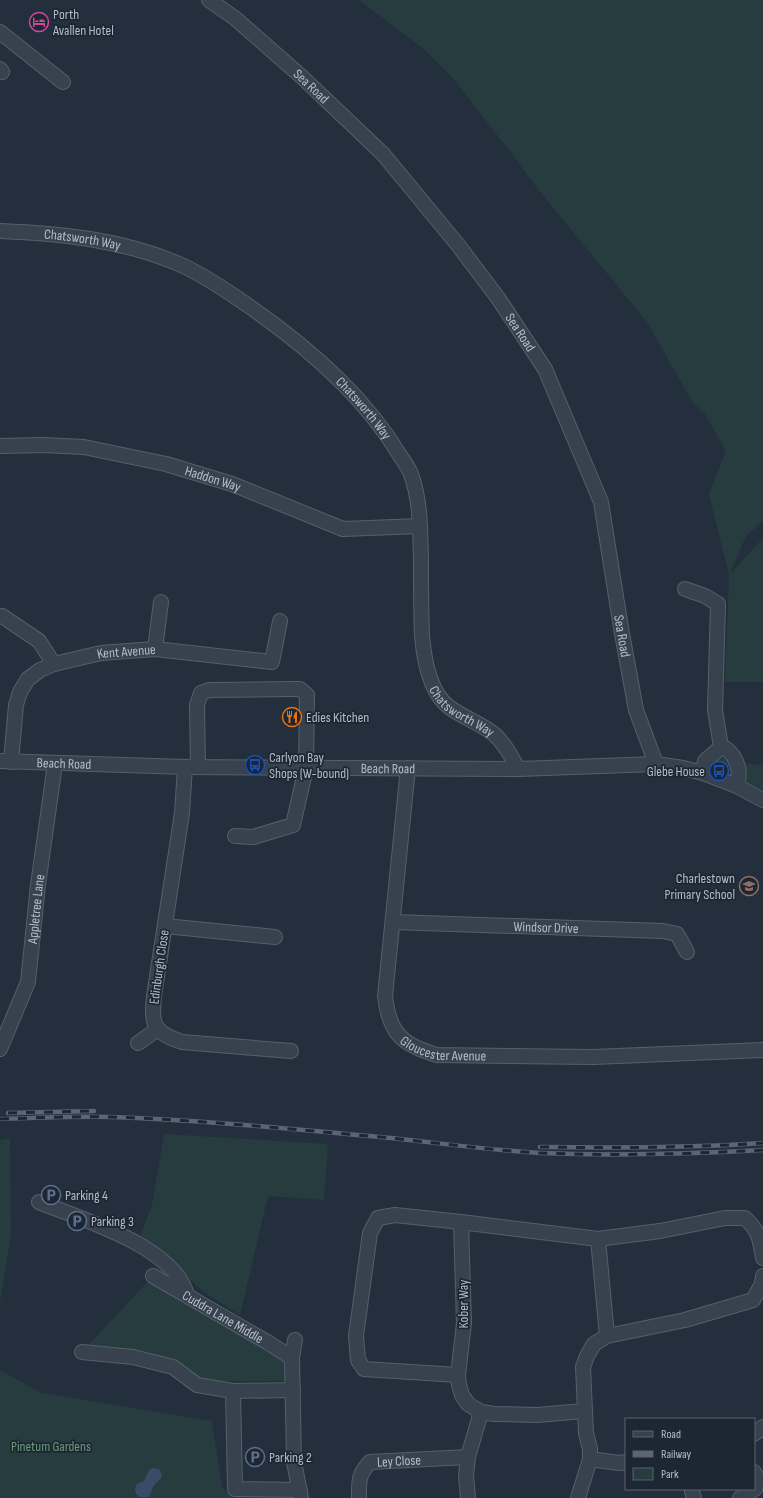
<svg xmlns="http://www.w3.org/2000/svg" width="763" height="1498" font-family="'Sofia Sans Condensed',sans-serif">
<style>
.green{fill:#263c3f}
.water{fill:#394c67}
.lines{fill:none;stroke-linecap:round;stroke-linejoin:round}
.minor-casing{stroke:#565f6c;stroke-width:16}
.minor{stroke:#38414e;stroke-width:14}
.rail-casing{stroke:#5a6575;stroke-width:4.5}
.rail{stroke:#1d2633;stroke-width:3;stroke-dasharray:9;stroke-linecap:butt}
.labels{text-anchor:middle;dominant-baseline:central;stroke-width:3.5;stroke-linejoin:round;paint-order:stroke}
.poi-label{font-size:14px;fill:#b4bcc9;stroke:#1d2633;text-anchor:start}
.street-label{font-size:14px;fill:#b4bcc9;stroke:#1d2633}
.park-label{font-size:14px;fill:#6b9a76;stroke:#1d2633}
</style>
<rect width="100%" height="100%" fill="#242f3e"/>
<g class="green">
<path d="M359 0H763V521L746 536 730 574 763 538V682H725L729 575 709 494 726 451 705 414 693 403 647 322 537 188 512 154 451 76 425 50Z"/>
<path d="M721 757 728 758 730 762 732 772 713 765Z"/>
<path d="M740 763 763 765V790L743 779Z"/>
<path d="M164 1134 328 1144 324 1200 268 1196 240 1315 202 1291 180 1270 139 1239 152 1205Z"/>
<path d="M10 1138 11 1235 0 1302V1140Z"/>
<path d="M153 1276 292 1358V1381H222V1388L172 1367 82 1352Z"/>
<path d="M0 1370 41 1393 212 1421 222 1488 231 1495 301 1496V1498H0Z"/>
</g>
<path class="water" d="M153 1468 159 1469 162 1475C161 1481 156 1482 153 1487 151 1490 152 1493 148 1497H140L136 1494 135 1488 137 1484 144 1481 149 1470Z"/>
<g class="lines">
<defs>
<g id="minor">
<path id="s1" d="M209 0 236 19 302 77 383 154 458 245 498 298 545 369 601 502 621 628 636 710 656 764"/>
<path d="M0 32 63 82"/>
<path d="M0 69 2 72"/>
<path id="s2" d="M0 231C60 233 123 240 179 264 200 273 221 287 240 300 299 340 362 392 399 454 403 460 408 467 411 474 421 502 420 530 421 559 421 585 421 611 422 636 424 659 429 692 449 707 462 717 480 723 494 734 505 744 511 756 518 769"/>
<path id="s3" d="M0 446 43 445 84 447 166 464 232 484 343 529 420 526"/>
<path d="M685 589 705 596 718 604 715 710 721 747 705 761 703 773"/>
<path d="M2 616 39 641 54 664"/>
<path d="M155 649 161 602"/>
<path d="M725 748C738 757 741 772 737 786"/>
<path id="s4" d="M0 761 185 767 518 769 656 764 683 768 703 773 737 786 763 800"/>
<path id="s5" d="M11 762 16 705 20 692 28 679 40 670 54 664 101 653 155 649 272 662 280 621"/>
<path d="M185 767 182 813 154 996C151 1025 153 1032 182 1042L291 1051"/>
<path d="M198 767 197 705 201 693 209 690 293 689H300L307 695 306 768 293 825 253 837 235 836"/>
<path id="s6" d="M408 768 385 996C389 1033 402 1045 437 1055L593 1057 763 1050"/>
<path id="s7" d="M393 922 663 931 677 934 687 952"/>
<path d="M165 926 275 937"/>
<path d="M138 1043 158 1029"/>
<path id="s8" d="M0 1049 28 982 38 885 55 764"/>
<path d="M39 1202C83 1220 174 1246 187 1295"/>
<path d="M598 1239 607 1336"/>
<path id="s9" d="M153 1276 267 1342 292 1358"/>
<path d="M295 1340 292 1358 294 1462 301 1498"/>
<path d="M82 1352 133 1357 173 1367 197 1385 233 1391 235 1489 300 1490"/>
<path d="M458 1375 364 1369 358 1360 356 1336 370 1233 378 1218 395 1215 461 1222"/>
<path d="M233 1391 293 1390"/>
<path d="M584 1411 537 1415 494 1414 481 1412 468 1404 462 1395 459 1385 458 1375 464 1323 461 1222 598 1239 660 1231 725 1218H745C759 1231 760 1239 763 1258"/>
<path d="M754 1434 763 1427"/>
<path d="M590 1459 619 1463 626 1462"/>
<path d="M692 1491 694 1498"/>
<path id="s10" d="M359 1498C359 1481 358 1475 370 1462L468 1457"/>
<path d="M468 1498 466 1476 468 1457 481 1412"/>
<path d="M578 1498 590 1459V1449L586 1433 583 1367 587 1356 594 1344 607 1336 685 1320 753 1300 762 1284 763 1276"/>
<path d="M740 1498 755 1489 758 1480 754 1472"/>
</g>
</defs>
<use href="#minor" class="minor-casing"/>
<use href="#minor" class="minor"/>
<defs>
<g id="rail">
<path d="M8 1113 94 1111"/>
<path d="M0 1119C37 1118 74 1116 111 1117 201 1120 290 1129 380 1137 433 1142 486 1150 540 1153 614 1156 689 1154 763 1150"/>
<path d="M540 1147C615 1148 689 1148 763 1143"/>
</g>
</defs>
<use href="#rail" class="rail-casing"/>
<use href="#rail" class="rail"/>
</g>
<defs>
<symbol id="hotel-ring" viewBox="-11 -11 22 22"><circle r="9.5" fill="#1d2633" stroke="#d1479c" stroke-width="1.5"/><path d="M-6-4.5h1.5V1H6V5H4.5V3h-9V5H-6ZM-4 0a1.8 1.8 0 1 1 3.6 0ZM.5 0V-2.5h3Q6-2.5 6 0Z" fill="#d1479c"/></symbol>
<symbol id="restaurant-ring" viewBox="-11 -11 22 22"><circle r="9.5" fill="#1d2633" stroke="#e8710a" stroke-width="1.5"/><path d="M-5-6h1v4h1v-4h1v4h1v-4h1v5L-1.5 .5V6h-2V.5L-5-1ZM5-6V6H3V1.5H1.5Q1.5-4 5-6Z" fill="#e8710a"/></symbol>
<symbol id="bus-ring" viewBox="-11 -11 22 22"><circle r="9.5" fill="#1d2633" stroke="#1a4fb4" stroke-width="1.5"/><path d="M-5-6H5V4H4V6H2V4H-2V6H-4V4H-5ZM-3.5-4V0h7V-4ZM-3.5 1.2v1.5H-2V1.2ZM2 1.2v1.5H3.5V1.2Z" fill="#1a4fb4"/></symbol>
<symbol id="school-ring" viewBox="-11 -11 22 22"><circle r="9.5" fill="#1d2633" stroke="#8d6e63" stroke-width="1.5"/><path d="M0-5L7-2L0 1L-7-2ZM-4 1L0 2.5L4 1V4Q0 6-4 4Z" fill="#8d6e63"/></symbol>
<symbol id="parking-ring" viewBox="-11 -11 22 22"><circle r="9.5" fill="#1d2633" stroke="#5c6f8a" stroke-width="1.5"/><path d="M-3.5-5.5H1a3.5 3.5 0 0 1 0 7H-1V5.5H-3.5ZM-1-3.4V-.6H.8a1.4 1.4 0 0 0 0-2.8Z" fill="#5c6f8a"/></symbol>
</defs>
<g fill-rule="evenodd">
<use href="#hotel-ring" x="28" y="11" width="22" height="22"/>
<use href="#restaurant-ring" x="281" y="706" width="22" height="22"/>
<use href="#bus-ring" x="244" y="754" width="22" height="22"/>
<use href="#bus-ring" x="708" y="760" width="22" height="22"/>
<use href="#school-ring" x="738" y="875" width="22" height="22"/>
<use href="#parking-ring" x="40" y="1184" width="22" height="22"/>
<use href="#parking-ring" x="66" y="1210" width="22" height="22"/>
<use href="#parking-ring" x="244" y="1446" width="22" height="22"/>
</g>
<g class="labels">
<g class="poi-label">
<text x="53" y="14">Porth<tspan x="53" dy="16">Avallen Hotel</tspan></text>
<text x="306" y="717">Edies Kitchen</text>
<text x="269" y="757">Carlyon Bay<tspan x="269" dy="16">Shops (W-bound)</tspan></text>
<text x="705" y="771" text-anchor="end">Glebe House</text>
<text x="735" y="878" text-anchor="end">Charlestown<tspan x="735" dy="16">Primary School</tspan></text>
<text x="65" y="1195">Parking 4</text>
<text x="91" y="1221">Parking 3</text>
<text x="269" y="1457">Parking 2</text>
</g>
<g class="street-label">
<text stroke="none"><textPath href="#s1" startOffset="134">Sea Road</textPath></text>
<text stroke="none"><textPath href="#s2" startOffset="83">Chatsworth Way</textPath></text>
<text stroke="none"><textPath href="#s1" startOffset="458">Sea Road</textPath></text>
<text stroke="none"><textPath href="#s2" startOffset="419">Chatsworth Way</textPath></text>
<text stroke="none"><textPath href="#s3" startOffset="217">Haddon Way</textPath></text>
<text stroke="none"><textPath href="#s1" startOffset="782">Sea Road</textPath></text>
<text stroke="none"><textPath href="#s5" startOffset="190">Kent Avenue</textPath></text>
<text stroke="none"><textPath href="#s2" startOffset="754">Chatsworth Way</textPath></text>
<text stroke="none"><textPath href="#s4" startOffset="64">Beach Road</textPath></text>
<text stroke="none"><textPath href="#s4" startOffset="388">Beach Road</textPath></text>
<text stroke="none"><textPath href="#s8" startOffset="146">Appletree Lane</textPath></text>
<text stroke="none"><textPath href="#s7" startOffset="153">Windsor Drive</textPath></text>
<text transform="translate(159 967) rotate(-82)">Edinburgh Close</text>
<text stroke="none"><textPath href="#s6" startOffset="320">Gloucester Avenue</textPath></text>
<text transform="translate(463 1304) rotate(-90)">Kober Way</text>
<text stroke="none"><textPath href="#s9" startOffset="81">Cuddra Lane Middle</textPath></text>
<text stroke="none"><textPath href="#s10" startOffset="68">Ley Close</textPath></text>
</g>
<g class="park-label">
<text x="51" y="1446">Pinetum Gardens</text>
</g>
</g>
<rect x="625" y="1418" width="130" height="72" fill="#1d2633" stroke="#59626f"/>
<rect x="633" y="1431" width="20" height="6" fill="#38414e" stroke="#59626f"/>
<text x="661" y="1438" font-size="12" fill="#b4bcc9">Road</text>
<rect x="633" y="1451" width="20" height="6" fill="#5a6575" stroke="#59626f"/>
<text x="661" y="1458" font-size="12" fill="#b4bcc9">Railway</text>
<rect x="633" y="1468" width="20" height="12" fill="#263c3f" stroke="#59626f"/>
<text x="661" y="1478" font-size="12" fill="#b4bcc9">Park</text>
</svg>
